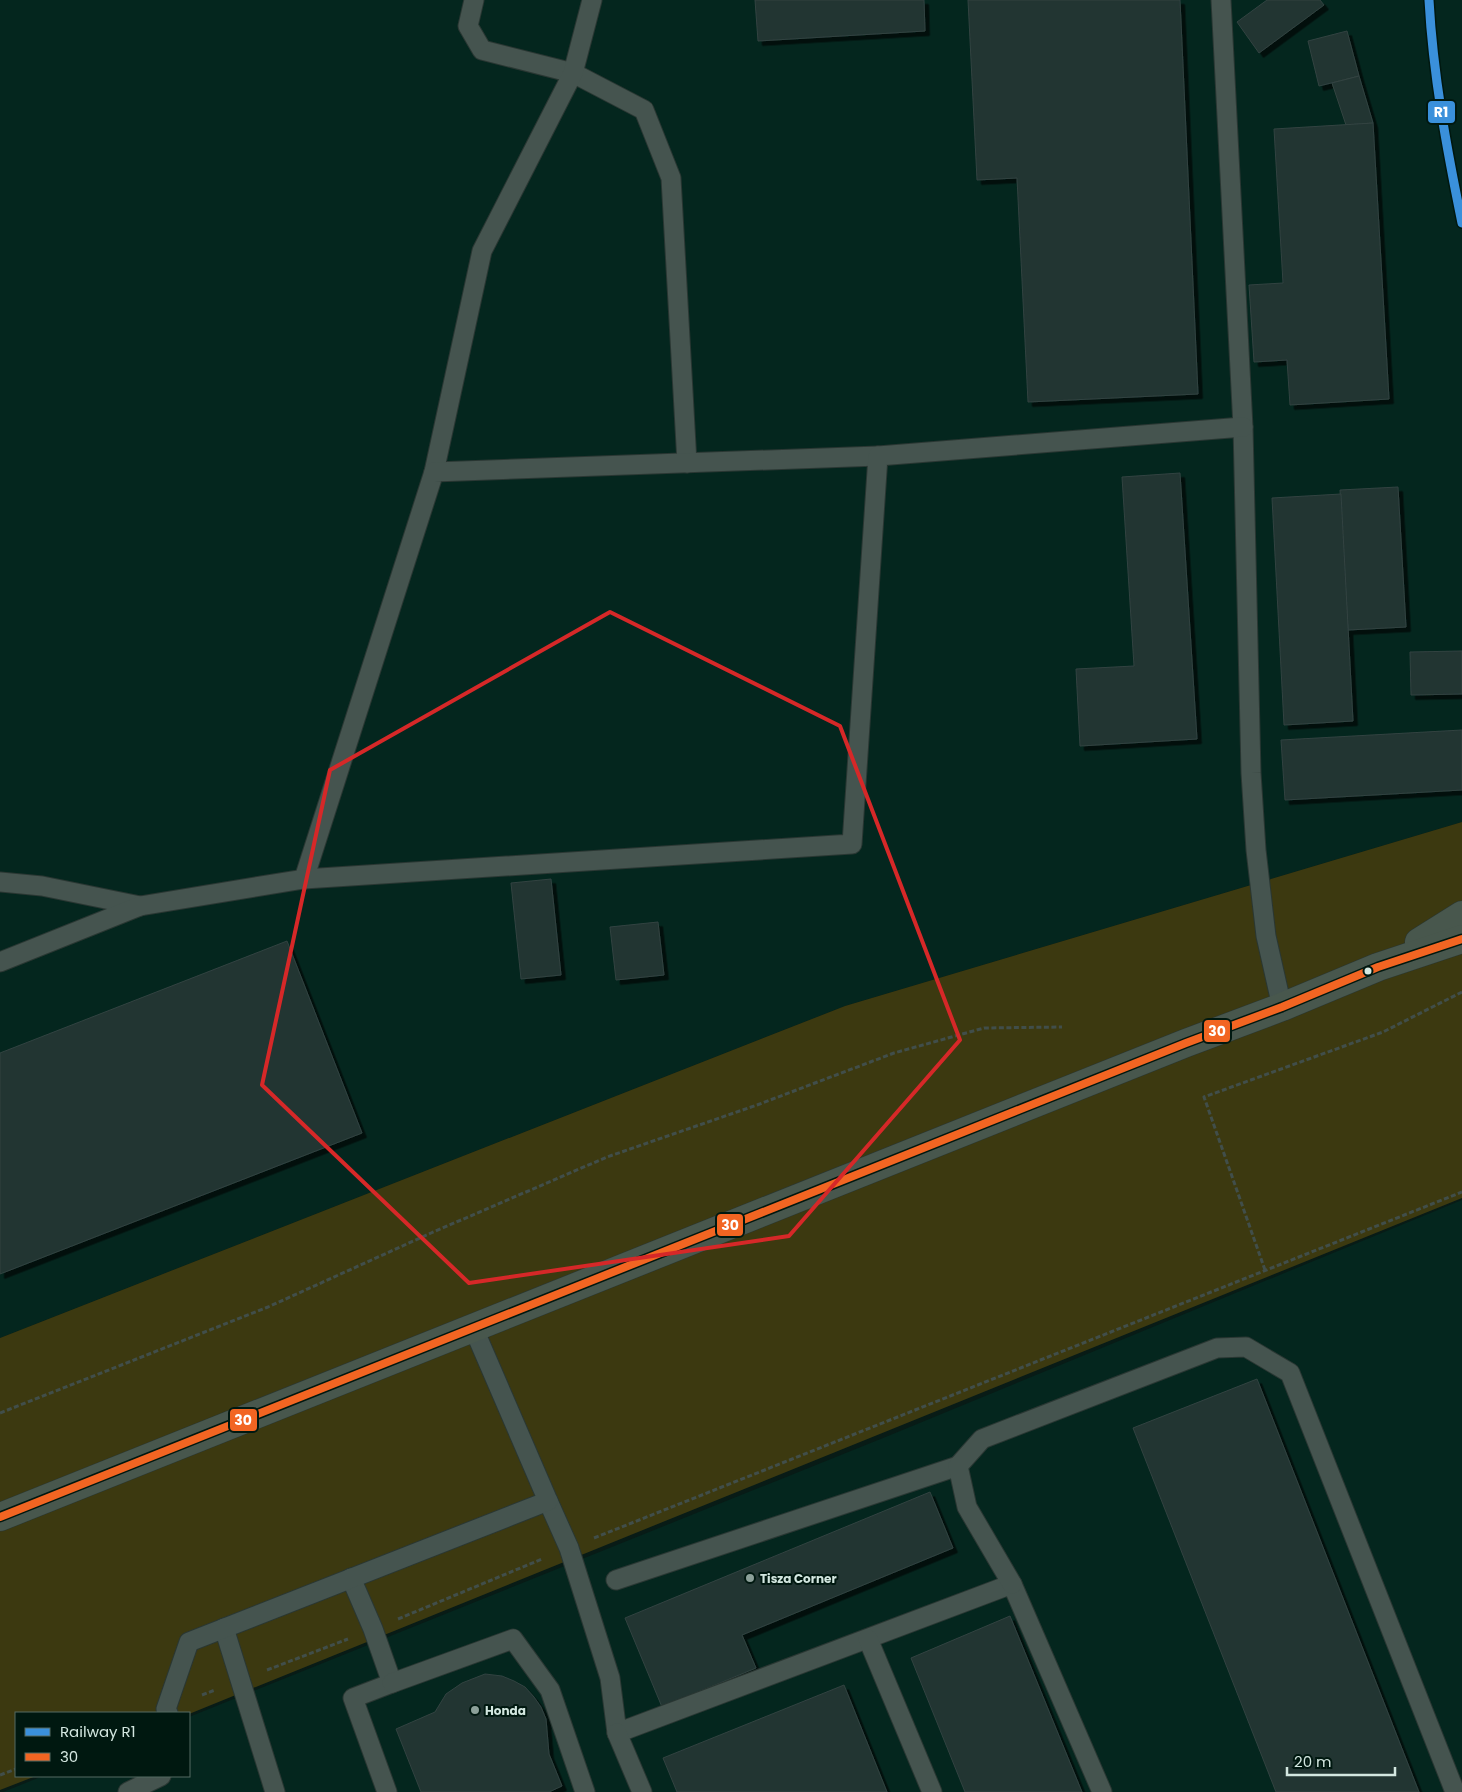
<svg xmlns="http://www.w3.org/2000/svg" width="1462" height="1792" font-family="Poppins,sans-serif">
<style>
.built{fill:#04261e}
.green{fill:#3c3910}
.building{fill:#233432;stroke:#324341;filter:url(#shadow)}
.lines{fill:none;stroke-linecap:round;stroke-linejoin:round}
.service-casing{stroke:#2a3733;stroke-width:21}
.primary-casing{stroke:#2a3733;stroke-width:29}
.path{stroke:#414e4a;stroke-width:3;stroke-dasharray:5 2.5;stroke-linecap:butt}
.service{stroke:#45544f;stroke-width:19}
.primary{stroke:#48574d;stroke-width:28}
.bus-1-casing{stroke:#001810;stroke-width:11}
.bus-1{stroke:#f26522;stroke-width:8}
.rail-1-casing{stroke:#001810;stroke-width:12}
.rail-1{stroke:#3a90db;stroke-width:9}
.marked{fill:none;stroke:#d62828;stroke-width:4;stroke-linejoin:round}
.bus-dot{fill:#d3e7e0;stroke:#001810;stroke-width:2}
.poi-dot{fill:#8ca099;stroke:#001810;stroke-width:2}
.labels{text-anchor:middle;dominant-baseline:central;stroke-width:4;stroke-linejoin:round;paint-order:stroke}
.poi-label{font-size:12px;font-weight:bold;fill:#d3e7e0;stroke:#001810;text-anchor:start}
.line-badge{stroke:#001810;stroke-width:2}
.badge-label{font-size:14px;text-anchor:middle;font-weight:bold;fill:#fff}
</style>
<defs>
<filter id="shadow"><feDropShadow dx="4.5" dy="4.5" stdDeviation="0" flood-color="#0009"/></filter>
</defs>
<rect width="100%" height="100%" fill="#081b16"/>
<g class="built">
<path d="M0 0H1462V822L845 1006 0 1338Z"/>
<path d="M1462 1200V1792H3L43 1776H189V1717L888 1436Z"/>
</g>
<path class="green" d="M1462 822V1198L189 1714 16 1713V1776H36L0 1790V1338L845 1006Z"/>
<g class="building">
<path d="M755 0H924L925 31 758 41Z"/>
<path d="M968 0H1180L1198 394 1028 402 1017 178 977 180Z"/>
<path d="M1267 0H1320L1324 5 1259 53 1237 22Z"/>
<path d="M1347 31 1359 76 1319 86 1308 41Z"/>
<path d="M1359 76 1373 123 1346 125 1332 83Z"/>
<path d="M1373 123 1389 399 1290 405 1287 360 1254 362 1249 285 1283 283 1274 129Z"/>
<path d="M1180 473 1197 739 1080 746 1076 669 1134 666 1122 477Z"/>
<path d="M1398 487 1406 627 1348 630 1340 490Z"/>
<path d="M1341 494 1353 721 1284 725 1272 498Z"/>
<path d="M1462 651V694L1411 695 1410 652Z"/>
<path d="M1462 730V790L1285 800 1281 740Z"/>
<path d="M551 879 561 975 521 979 511 883Z"/>
<path d="M658 922 664 975 616 980 610 927Z"/>
<path d="M287 941 362 1133 0 1274V1053Z"/>
<path d="M1257 1379 1419 1792H1276L1133 1428Z"/>
<path d="M930 1492 953 1548 742 1635 756 1668 662 1707 625 1618Z"/>
<path d="M1010 1616 1082 1792H965L911 1658Z"/>
<path d="M485 1674 502 1676 514 1681 525 1687 534 1697 541 1707 546 1719 549 1754 562 1786 549 1792H421L396 1729 435 1712 446 1694 462 1683Z"/>
<path d="M844 1685 887 1792H677L663 1758Z"/>
</g>
<g class="lines">
<defs>
<g id="service">
<path d="M474 0 468 26 482 50 573 73 644 110 671 178 687 463"/>
<path d="M1221 0 1243 427 1251 773 1256 850 1266 936 1282 1007"/>
<path d="M434 472 482 251 573 73 592 0"/>
<path d="M304 879 434 472 878 456"/>
<path d="M0 882 42 886 140 906"/>
<path d="M0 962 140 906 304 879 852 844 878 456 1243 427"/>
<path d="M548 1501 569 1548 610 1678 617 1733 1012 1584 1102 1792"/>
<path d="M351 1578 373 1629 392 1683 353 1698 387 1792"/>
<path d="M616 1580 958 1466"/>
<path d="M1012 1584 967 1507 958 1466 982 1439 1217 1348 1246 1347 1290 1373 1455 1792"/>
<path d="M224 1628 275 1792"/>
<path d="M868 1639 932 1792"/>
<path d="M392 1683 513 1639 550 1690 585 1792"/>
<path d="M168 1713 166 1709 189 1642 548 1501 473 1327"/>
<path d="M617 1733 642 1792"/>
<path d="M128 1792 161 1776"/>
</g>
<g id="primary">
<path d="M1419 942 1462 915"/>
<path d="M0 1517 1186 1043 1282 1007 1378 967 1462 939"/>
</g>
</defs>
<use href="#service" class="service-casing"/>
<use href="#primary" class="primary-casing"/>
<g class="path">
<path d="M1265 1270 1204 1097 1383 1032 1462 992"/>
<path d="M0 1413 268 1307 431 1233 607 1157 757 1105 894 1053 984 1028 1062 1027"/>
<path d="M594 1538 1462 1192"/>
<path d="M398 1619 542 1559"/>
<path d="M267 1670 348 1639"/>
<path d="M202 1695 215 1690"/>
<path d="M0 1775 16 1769"/>
</g>
<use href="#service" class="service"/>
<use href="#primary" class="primary"/>
<defs>
<path id="bus-1" d="M0 1517 1186 1043 1282 1007 1378 967 1462 939"/>
</defs>
<use href="#bus-1" class="bus-1-casing"/>
<use href="#bus-1" class="bus-1"/>
<defs>
<path id="rail-1" d="M1429 0C1433 75 1447 150 1462 223"/>
</defs>
<use href="#rail-1" class="rail-1-casing"/>
<use href="#rail-1" class="rail-1"/>
</g>
<path class="marked" d="M610 612 840 726 960 1040 789 1236 469 1283 262 1085 330 770Z"/>
<circle class="bus-dot" cx="1368" cy="971" r="4.5"/>
<g class="poi-dot">
<circle cx="750" cy="1578" r="5"/>
<circle cx="475" cy="1710" r="5"/>
</g>
<g class="labels">
<g class="poi-label">
<text x="760" y="1578">Tisza Corner</text>
<text x="485" y="1710">Honda</text>
</g>
</g>
<g class="line-badge">
<rect x="1427" y="100" width="29" height="24" rx="5" fill="#3a90db"/>
<rect x="1203" y="1019" width="28" height="24" rx="5" fill="#f26522"/>
<rect x="716" y="1213" width="28" height="24" rx="5" fill="#f26522"/>
<rect x="229" y="1408" width="29" height="24" rx="5" fill="#f26522"/>
</g>
<g class="badge-label">
<text x="1441" y="117">R1</text>
<text x="1217" y="1036">30</text>
<text x="730" y="1230">30</text>
<text x="243" y="1425">30</text>
</g>
<rect x="15" y="1712" width="175" height="65" fill="#001810" stroke="#546b63"/>
<rect x="25" y="1728" width="25" height="8" fill="#3a90db" stroke="#546b63"/>
<text x="60" y="1737" font-size="15" fill="#d3e7e0">Railway R1</text>
<rect x="25" y="1753" width="25" height="8" fill="#f26522" stroke="#546b63"/>
<text x="60" y="1762" font-size="15" fill="#d3e7e0">30</text>
<path d="M1287 1767v8h108v-8" fill="none" stroke="#d3e7e0" stroke-width="2.5"/>
<text x="1294" y="1767" font-size="15" fill="#d3e7e0" stroke="#001810" stroke-width="4" paint-order="stroke">20 m</text>
</svg>
